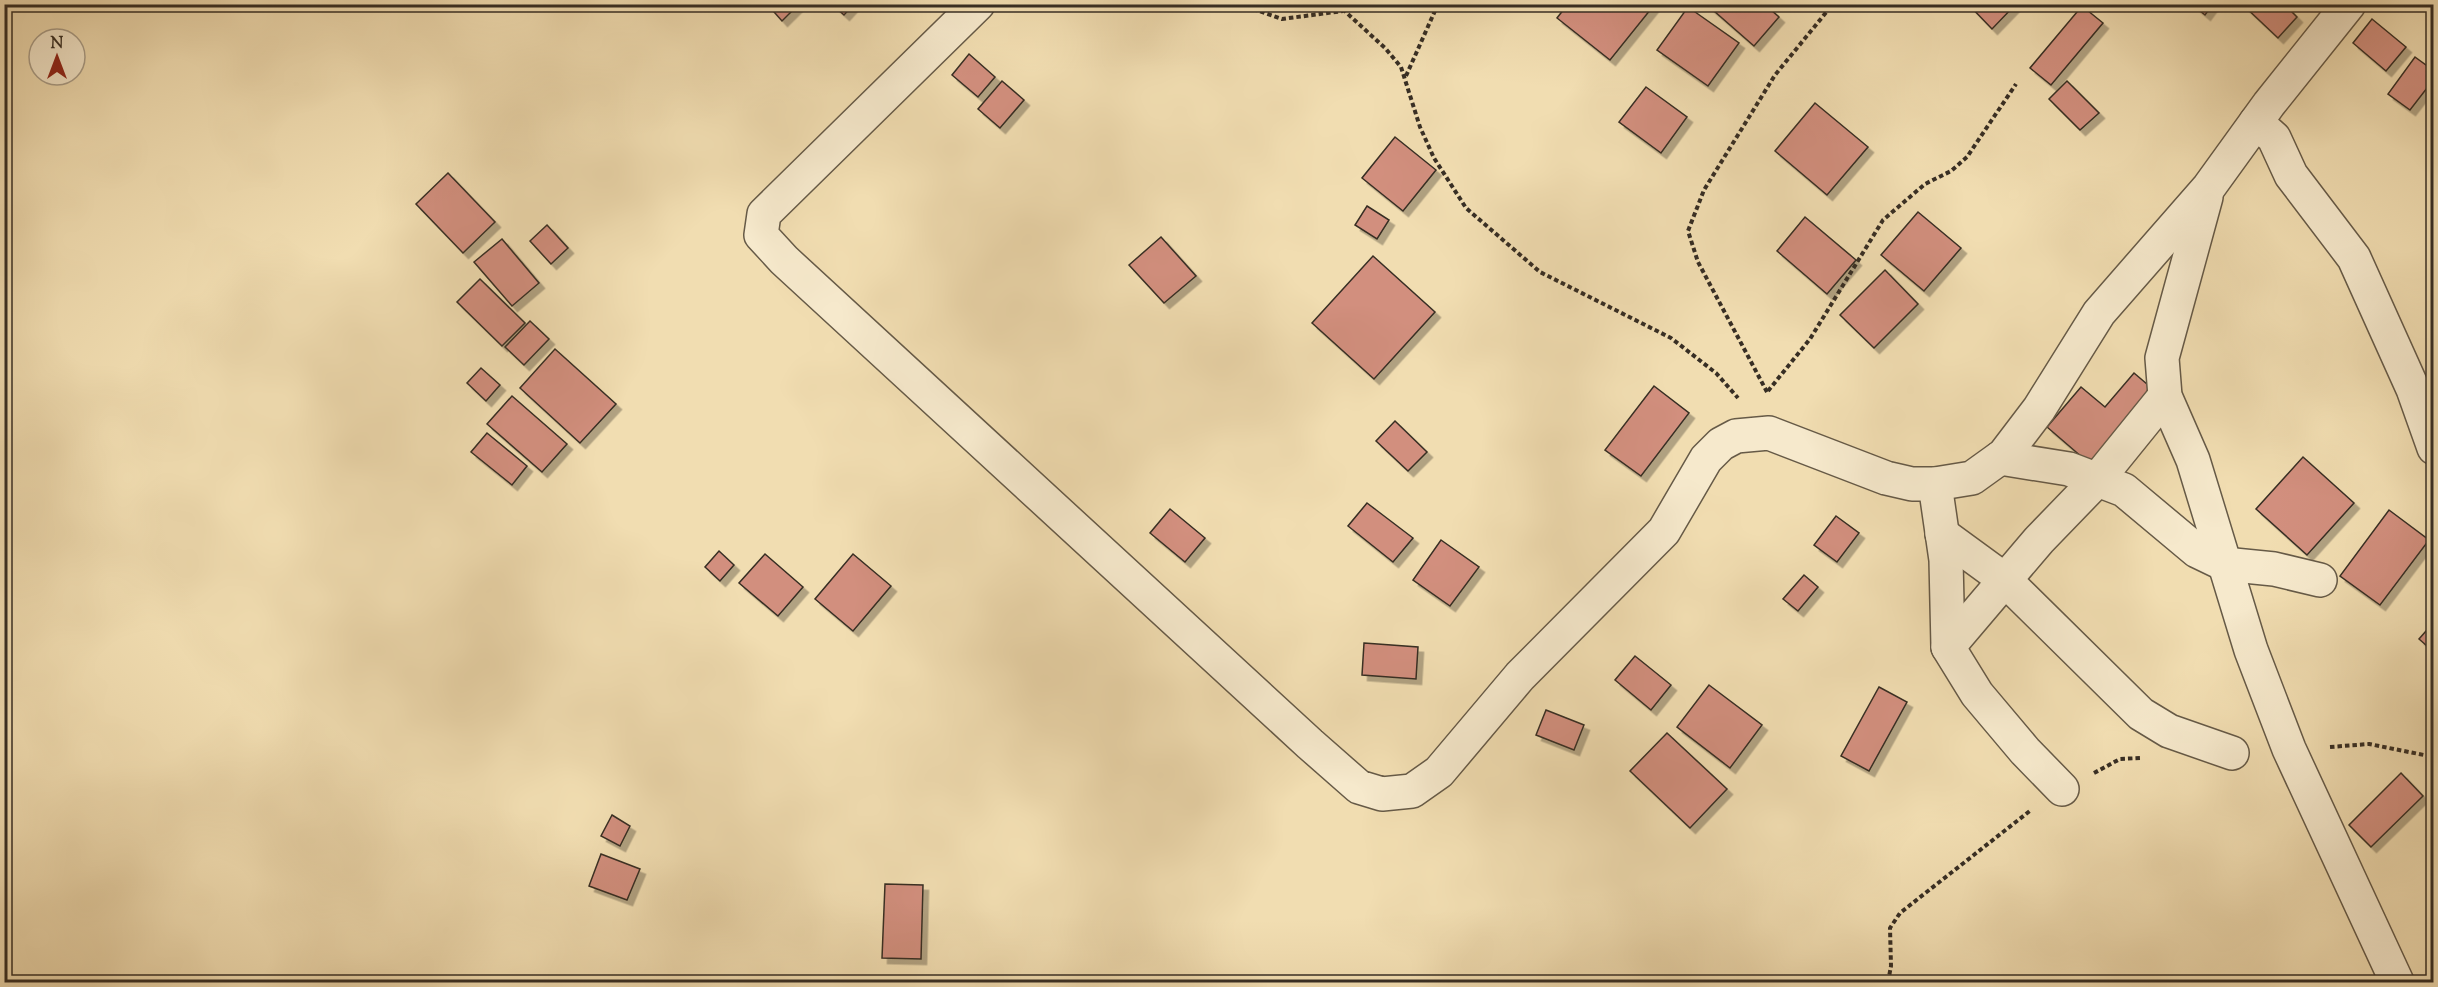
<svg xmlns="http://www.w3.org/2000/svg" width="2438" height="987" font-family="'Sorts Mill Goudy',serif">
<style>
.building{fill:#d28f7e;stroke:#372e24;stroke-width:1.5;filter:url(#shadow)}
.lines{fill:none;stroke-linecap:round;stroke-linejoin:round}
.minor-casing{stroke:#665a47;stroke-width:36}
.path{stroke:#372e24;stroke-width:4;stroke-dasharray:4.5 3;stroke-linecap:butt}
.minor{stroke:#f6e9cc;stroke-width:33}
</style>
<defs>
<filter id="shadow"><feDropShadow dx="5.5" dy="5.5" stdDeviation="0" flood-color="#0004"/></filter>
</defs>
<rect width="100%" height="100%" fill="#f1ddb1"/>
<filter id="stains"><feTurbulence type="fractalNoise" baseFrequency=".00333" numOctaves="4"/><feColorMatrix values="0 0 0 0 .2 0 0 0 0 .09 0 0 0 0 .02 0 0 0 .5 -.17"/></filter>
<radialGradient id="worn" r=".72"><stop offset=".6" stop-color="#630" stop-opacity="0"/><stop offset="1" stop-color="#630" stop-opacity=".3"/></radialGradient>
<g class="building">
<path d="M767 4H799L782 21Z"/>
<path d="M832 4H854L844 15Z"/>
<path d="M1568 4H1655L1610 60 1557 18Z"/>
<path d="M1706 4H1764L1779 17 1754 46Z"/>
<path d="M1968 4H2016L1992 29Z"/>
<path d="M2192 4H2213L2205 15Z"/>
<path d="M2242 4H2284L2297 17 2278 38Z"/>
<path d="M2082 6 2103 23 2051 85 2030 68Z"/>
<path d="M1688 7 1739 43 1708 86 1657 50Z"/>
<path d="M2372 19 2406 47 2386 71 2353 43Z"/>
<path d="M969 54 995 77 978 97 952 75Z"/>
<path d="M2415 57 2434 71V79L2410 110 2388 94Z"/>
<path d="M1002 81 1024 100 1000 128 978 109Z"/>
<path d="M2067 81 2099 113 2080 130 2049 99Z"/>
<path d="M1646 87 1687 117 1661 153 1619 122Z"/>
<path d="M1815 103 1868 147 1827 195 1775 151Z"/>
<path d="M1395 137 1436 170 1403 211 1362 178Z"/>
<path d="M448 173 495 222 463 253 416 204Z"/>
<path d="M1367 206 1389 220 1377 239 1355 225Z"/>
<path d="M1918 212 1961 248 1924 291 1881 255Z"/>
<path d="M1805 217 1856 260 1827 294 1777 251Z"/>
<path d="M547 225 568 248 551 264 530 241Z"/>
<path d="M1161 237 1196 276 1164 303 1129 265Z"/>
<path d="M502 239 539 283 512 306 474 262Z"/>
<path d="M1373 256 1435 312 1374 379 1312 323Z"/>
<path d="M1885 270 1918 304 1874 348 1840 315Z"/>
<path d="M480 279 525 323 502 346 457 302Z"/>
<path d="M530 321 549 339 524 365 505 347Z"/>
<path d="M555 349 616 404 580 443 520 388Z"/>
<path d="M481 368 500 385 486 401 467 383Z"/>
<path d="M2134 373 2161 396 2097 470 2047 427 2081 387 2105 407Z"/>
<path d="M1654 386 1689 413 1641 476 1605 450Z"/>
<path d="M512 396 567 444 542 472 487 424Z"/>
<path d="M1395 421 1427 452 1408 471 1376 441Z"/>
<path d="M487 433 527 466 512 485 471 452Z"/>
<path d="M2303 457 2354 503 2307 555 2256 509Z"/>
<path d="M1367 503 1413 538 1393 562 1348 526Z"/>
<path d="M1170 509 1205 538 1185 562 1150 533Z"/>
<path d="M2389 510 2429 540 2380 605 2340 576Z"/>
<path d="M1836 516 1859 533 1837 562 1814 545Z"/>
<path d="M1441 540 1479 567 1450 606 1413 580Z"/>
<path d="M719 551 734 565 720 581 705 567Z"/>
<path d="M765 554 803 587 778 616 739 583Z"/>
<path d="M853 554 891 586 853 631 815 599Z"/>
<path d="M1804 575 1818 587 1798 611 1783 599Z"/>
<path d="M2434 622V652L2419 639Z"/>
<path d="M1364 643 1418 647 1416 679 1362 675Z"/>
<path d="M1635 656 1671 685 1651 710 1615 680Z"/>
<path d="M1709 685 1762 725 1730 768 1677 727Z"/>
<path d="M1879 687 1907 702 1869 771 1841 756Z"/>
<path d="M1546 710 1584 725 1574 750 1536 735Z"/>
<path d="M1667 733 1727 789 1690 828 1630 771Z"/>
<path d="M2401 773 2423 796 2371 847 2349 825Z"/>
<path d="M612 815 630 826 620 846 601 836Z"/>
<path d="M601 854 640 869 627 900 589 886Z"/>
<path d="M885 884 923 885 921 959 882 958Z"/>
</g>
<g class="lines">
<defs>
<g id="minor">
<path d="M978 4 764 214 761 235 784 260 1310 744 1359 787 1382 794 1412 791 1439 772 1520 676 1664 531 1706 459 1721 444 1736 436 1769 433 1886 478 1912 484H1935L1972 478 2004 455 2039 409 2099 313 2209 187 2269 104 2349 4"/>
<path d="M2256 122 2274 138 2291 175 2354 258 2413 389 2434 448"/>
<path d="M2206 197 2162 358 2165 396 2193 460 2251 650 2289 749 2397 982"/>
<path d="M2000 458 2069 469 2124 490 2197 551 2224 564 2274 569 2320 580"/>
<path d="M1935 484 1946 560 1948 647 1977 694 2025 751 2062 789"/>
<path d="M1942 534 2005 580 2141 714 2169 731 2232 753"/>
<path d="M1948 647 2039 540 2097 480 2165 396"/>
</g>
</defs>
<use href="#minor" class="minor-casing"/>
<g class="path">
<path d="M1239 4 1282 19 1343 11"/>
<path d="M1337 4 1385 48 1401 67 1420 127 1434 158 1466 208 1540 272 1671 338 1716 373 1738 398"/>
<path d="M1406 76 1438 4"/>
<path d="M1768 391 1810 339 1883 220 1925 184 1951 171 1967 157 2016 84"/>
<path d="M1767 392 1698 262 1688 231 1704 190 1775 75 1833 4"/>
<path d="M2330 747 2369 744 2434 757"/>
<path d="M2094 773 2120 759 2140 758"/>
<path d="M1888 982 1891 966 1890 928 1900 913 2031 810"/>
</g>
<use href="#minor" class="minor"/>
</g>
<rect width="2438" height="987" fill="none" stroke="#f1ddb1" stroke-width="24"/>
<rect x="6" y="6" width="2426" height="975" fill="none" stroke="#372e24" stroke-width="3"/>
<rect x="12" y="12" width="2414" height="963" fill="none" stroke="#372e24" stroke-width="1.5"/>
<g transform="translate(57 57)"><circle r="28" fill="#f6e9cc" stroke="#aa9e89" stroke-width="1.5"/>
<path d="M0-4.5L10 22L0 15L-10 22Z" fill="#8f2418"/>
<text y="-9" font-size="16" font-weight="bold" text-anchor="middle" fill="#372e24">N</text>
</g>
<rect width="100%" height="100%" filter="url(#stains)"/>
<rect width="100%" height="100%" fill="url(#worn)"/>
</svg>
